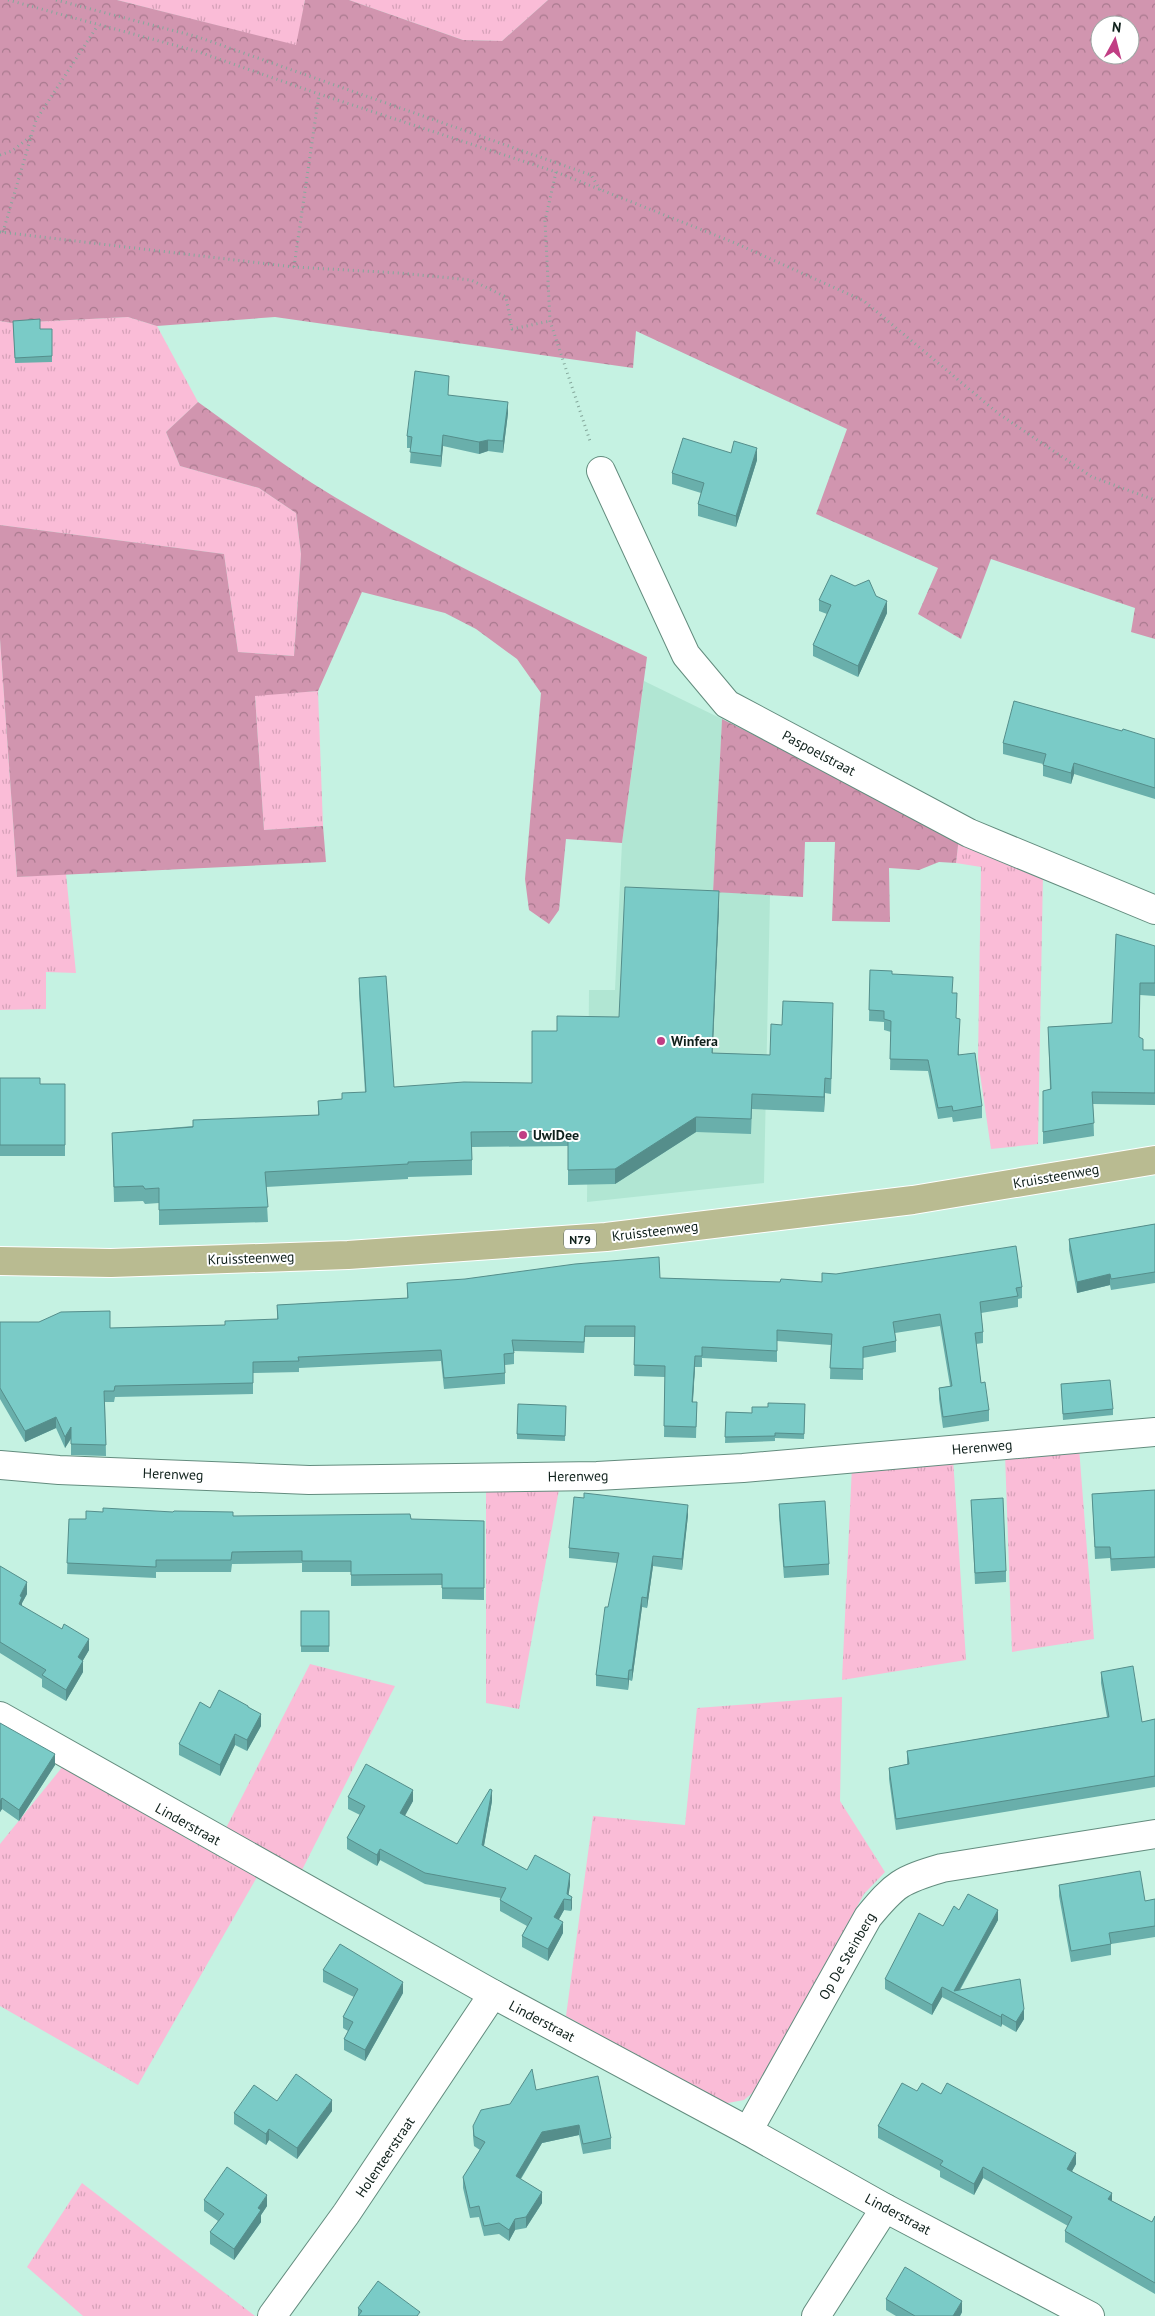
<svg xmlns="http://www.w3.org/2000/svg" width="1155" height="2316" font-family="'PT Sans',sans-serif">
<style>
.built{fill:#b1e6d3}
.grass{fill:url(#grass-tufts)}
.forest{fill:url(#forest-crowns);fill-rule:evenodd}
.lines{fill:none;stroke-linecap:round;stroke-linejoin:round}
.minor-casing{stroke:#638c7e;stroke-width:30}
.major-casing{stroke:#fff;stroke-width:30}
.path{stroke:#85a89c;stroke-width:3;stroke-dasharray:1 4;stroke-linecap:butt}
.minor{stroke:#fff;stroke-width:28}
.major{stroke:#b9bb91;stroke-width:28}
.wall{fill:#69afab}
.shaded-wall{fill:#558e8b}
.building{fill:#7acbc7;stroke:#558e8b}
.poi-dot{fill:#c13e84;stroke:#fff;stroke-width:2}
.labels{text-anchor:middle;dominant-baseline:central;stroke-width:4;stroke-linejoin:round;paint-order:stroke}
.shield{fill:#fff;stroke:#57635f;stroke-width:1}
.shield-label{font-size:12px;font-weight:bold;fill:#0f201b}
.street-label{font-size:14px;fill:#0f201b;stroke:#fff}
.poi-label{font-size:14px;font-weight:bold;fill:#0f201b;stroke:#fff;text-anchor:start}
</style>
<defs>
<pattern id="grass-tufts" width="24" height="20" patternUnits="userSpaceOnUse" patternTransform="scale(1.25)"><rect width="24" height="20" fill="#fabcd7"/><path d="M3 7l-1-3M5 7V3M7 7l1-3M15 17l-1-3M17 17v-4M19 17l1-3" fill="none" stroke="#d5a1b8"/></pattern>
<pattern id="forest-crowns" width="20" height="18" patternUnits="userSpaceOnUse" patternTransform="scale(1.25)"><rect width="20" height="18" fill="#d195af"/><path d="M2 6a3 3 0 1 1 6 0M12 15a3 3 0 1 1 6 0" fill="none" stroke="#a8798e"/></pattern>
</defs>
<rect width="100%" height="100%" fill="#c5f2e2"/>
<path class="built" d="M644 681 722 719 713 891 770 895 764 1183 587 1202 589 990H615L622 843Z"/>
<g class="grass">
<path d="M117 0H305L297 46Z"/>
<path d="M349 0H548L502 41 463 40Z"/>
<path d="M128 317 157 326 198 402 166 432 180 466 259 488 296 513 301 554 294 656 238 652 224 554 0 525V321L12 323Z"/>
<path d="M0 639 17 877 66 874 76 973 46 972V1009L0 1010Z"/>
<path d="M318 691 323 826 264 830 255 695Z"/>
<path d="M959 837 1043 874 1038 1144 991 1149 978 1060 981 867 956 863Z"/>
<path d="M1079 1448 1094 1639 1012 1652 1005 1454Z"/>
<path d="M953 1458 966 1660 842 1680 852 1466Z"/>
<path d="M560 1484 519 1709 486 1703V1485Z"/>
<path d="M310 1664 395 1686 301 1872 225 1830Z"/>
<path d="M842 1697 840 1801 885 1872 864 1894 757 2089 744 2100 722 2104 566 2016 593 1816 685 1825 697 1708Z"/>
<path d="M68 1760 178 1826 184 1837 257 1877 138 2085 0 2006V1844Z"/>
<path d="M82 2183 255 2316H83L27 2267Z"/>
</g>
<g class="forest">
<path d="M0 0H117L296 45 305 0H349L463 40 502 41 548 0H1155V639L1131 632 1135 608 991 559 961 639 918 614 938 568 816 514 847 429 636 331 633 368 275 317 157 326 128 317 12 323 0 321ZM1100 25H1130V55H1100Z"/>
<path d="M198 402C236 429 273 458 312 483 419 550 534 603 647 657L622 843 566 839 559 910 549 924 529 910 525 879 541 693 517 659 476 629 445 613 362 592 318 691 255 696 264 830 323 826 326 862 17 877 0 639V525L224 554 238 652 294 656 301 554 296 513 259 488 180 466 166 432Z"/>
<path d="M722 719 959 837 956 863 939 862 919 870 889 868 890 922 832 921 835 842H805L803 897 713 892Z"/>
</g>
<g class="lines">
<defs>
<g id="minor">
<path d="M601 471 686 655 727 704 969 833 1155 910"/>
<path d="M0 1465 59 1470 309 1480 597 1476 743 1468 1155 1432"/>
<path d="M0 1716 493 1994 748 2131 885 2208 1090 2316"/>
<path d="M748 2131 868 1917C895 1884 901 1880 942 1868L1155 1834"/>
<path d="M272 2316 346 2214 493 1994"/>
<path d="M816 2316 885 2208"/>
</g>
<path id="major" d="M0 1261 111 1263 348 1255 606 1237 913 1200 1155 1160"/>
</defs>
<use href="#minor" class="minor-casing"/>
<use href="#major" class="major-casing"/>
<g class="path">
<path d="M8 0 196 51 319 94 556 172 735 243 864 301 999 414 1092 477 1155 500"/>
<path d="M56 0 198 37 591 175 601 191"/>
<path d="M0 155 12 151 31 136"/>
<path d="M556 172 545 221 550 321 591 444"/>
<path d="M0 232 294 267 399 273 471 280 506 297 512 329 550 321"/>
<path d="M3 232 36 120 98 25"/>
<path d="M294 267 319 94"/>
</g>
<use href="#minor" class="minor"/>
<use href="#major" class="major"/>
</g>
<g class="wall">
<path d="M13 321 40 329H52V362L15 363Z"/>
<path d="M448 395 508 413 503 453 488 451 479 454 443 446 441 467 410 463 411 448H407V436Z"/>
<path d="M731 453 757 460 736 527 698 516V504L701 493 672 484V473Z"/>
<path d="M855 586 876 596 887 613 858 677 813 656V645L827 614 819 611V600Z"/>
<path d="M1122 731 1155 739V799L1074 774 1071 784 1043 776V764L1003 754V743Z"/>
<path d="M719 907 712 1053 770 1055 782 1025 833 1018 831 1094 825 1093 824 1112 752 1109 751 1134 696 1132 615 1184 568 1185V1146L472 1147V1175L408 1177V1179L266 1187 268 1222 159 1225V1203L145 1204 143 1201 114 1202 112 1133 318 1115V1101L342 1099 365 1092 359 993V978L394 1087 532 1083 557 1031 619 1017Z"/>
<path d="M1155 946V996L1140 995 1139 1037 1143 1050H1155V1105L1093 1104 1094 1136 1043 1144V1132L1050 1089 1048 1027 1112 1023Z"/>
<path d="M870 970 892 974 952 993 956 1018 959 1055 982 1106V1118L953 1122 952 1117 938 1119 928 1071 890 1070 891 1032 884 1030V1022L869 1021Z"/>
<path d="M0 1078 40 1084H65V1156H0Z"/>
<path d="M1155 1224V1283L1111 1290 1110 1285 1077 1293 1069 1250V1239Z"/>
<path d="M660 1278 780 1282H822L1022 1287V1298L1018 1299V1307L981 1313 983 1332V1343L976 1344 981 1383 989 1410V1421L943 1428 939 1399V1388L950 1386 940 1326 895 1333 896 1341V1352L863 1358V1380L830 1379 831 1345 777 1341V1362L702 1358V1367H695L693 1402H697L696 1438 664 1437 665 1377 634 1376 635 1337H585L584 1353 514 1351V1364L505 1365V1384L444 1389 441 1361 299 1368V1372L253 1373V1394L115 1397 114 1402H105L106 1456 71 1455V1439L65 1448 56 1428 25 1442 0 1399V1322L110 1328 225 1325 277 1319V1305L407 1298V1283Z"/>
<path d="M1061 1384 1113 1409V1415L1063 1420Z"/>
<path d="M805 1404 804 1439 775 1438V1441L725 1443 726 1412 752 1413 768 1407Z"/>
<path d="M566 1406 565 1441 517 1439V1434Z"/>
<path d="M1155 1490V1568L1111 1571 1110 1558 1095 1559 1092 1494Z"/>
<path d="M584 1498 688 1515 682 1570 653 1566 647 1608 642 1607 632 1681 629 1680 628 1690 596 1686V1675L617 1563 569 1558V1548Z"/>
<path d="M971 1500 1006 1571V1582L975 1584Z"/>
<path d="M779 1504 829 1564V1575L784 1578 779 1516Z"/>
<path d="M103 1512 233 1516 484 1521V1600L442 1599V1585L351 1586V1572H302V1563L232 1564 231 1572H156V1578L67 1574 69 1519H86Z"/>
<path d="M0 1566 27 1594 22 1603V1606L89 1650 83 1660V1672L66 1701 42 1687V1679L0 1653Z"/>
<rect x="301" y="1611" width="28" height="41"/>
<path d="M1101 1672 1142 1722 1155 1719V1787L896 1830 889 1779V1768L907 1764V1751L1107 1717 1101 1683Z"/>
<path d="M210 1708H248L261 1726 247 1751 235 1745 220 1776 179 1755V1744Z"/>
<path d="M0 1723 55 1765 19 1821 2 1809 0 1812Z"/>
<path d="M348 1797 413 1801 404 1816 457 1844 492 1801 484 1846 527 1870 570 1885 568 1894 572 1897V1908L571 1911 564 1910 559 1919 563 1933 548 1961 522 1947V1936L527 1926 500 1911V1900L501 1898 425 1884 380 1860 377 1866 347 1849V1838L360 1815 348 1809Z"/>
<path d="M1059 1885 1145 1901 1155 1899V1937L1111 1944V1955L1071 1962 1059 1896Z"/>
<path d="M959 1910 998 1920 960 1990 1024 2019 1016 2032 1002 2024 1001 2027 942 1997 932 2015 885 1989V1979L943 1926Z"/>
<path d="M323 1970 403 1993 365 2061 344 2050V2039L348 2031 343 2028V2017L354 1997 323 1982Z"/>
<path d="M536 2090 611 2138V2149L583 2154 579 2135 542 2143 521 2179 542 2203 526 2228 515 2230 509 2241 499 2234 484 2236 479 2217 470 2218 463 2188V2177L480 2150 474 2146 473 2136V2126Z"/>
<path d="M917 2091 1076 2164 1072 2171 1112 2201 1152 2222 1155 2216V2294L1065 2242V2231L1068 2226 983 2178 974 2195 940 2177V2171L878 2138V2126Z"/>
<path d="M332 2111 297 2159 269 2140 266 2145 234 2124V2113Z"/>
<path d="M204 2200 267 2206 261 2215V2222L234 2260 210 2244V2232L218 2221 204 2211Z"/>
<path d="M886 2299 962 2312 960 2316H896L886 2310Z"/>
<path d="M358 2308 420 2316H358Z"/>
</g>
<g class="shaded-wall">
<path d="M508 402V413L503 453V441Z"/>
<path d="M443 435V446L441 467V456Z"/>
<path d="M488 440V451L479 454V442Z"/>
<path d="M757 448V460L736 527V516Z"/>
<path d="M887 601V613L858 677V666Z"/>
<path d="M1074 763V774L1071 784V773Z"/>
<path d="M719 891V907L712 1068V1053Z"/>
<path d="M825 1078V1093L824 1112V1097Z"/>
<path d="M696 1117V1132L615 1184V1169Z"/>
<path d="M1110 1274V1285L1077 1293V1282Z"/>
<path d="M695 1356V1367L692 1413V1402Z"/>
<path d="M56 1417V1428L25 1442V1431Z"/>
<path d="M71 1427V1438L65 1448V1437Z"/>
<path d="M688 1505V1515L682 1570V1559Z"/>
<path d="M653 1556V1566L647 1608V1598Z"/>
<path d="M27 1582V1594L22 1603V1608L19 1604 20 1596Z"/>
<path d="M642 1597V1607L632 1681V1670Z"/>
<path d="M89 1639V1650L78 1669V1657Z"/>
<path d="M83 1661V1672L66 1701V1690Z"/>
<path d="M629 1670V1680L628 1690V1679Z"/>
<path d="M261 1714V1726L247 1751V1740Z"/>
<path d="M235 1734V1745L220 1776V1765Z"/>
<path d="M55 1754V1765L19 1821V1810Z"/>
<path d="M413 1790V1801L400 1825V1813Z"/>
<path d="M492 1790V1801L482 1856V1845Z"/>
<path d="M2 1798V1809L0 1812V1801Z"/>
<path d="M380 1849V1860L377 1866V1855Z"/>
<path d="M570 1874V1885L568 1899 567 1894Z"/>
<path d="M572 1897V1908L571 1911V1900Z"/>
<path d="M564 1899V1910L554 1928V1917Z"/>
<path d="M998 1910V1920L957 1994 954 1991Z"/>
<path d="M563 1922V1933L548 1961V1949Z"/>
<path d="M403 1982V1993L365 2061V2050Z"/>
<path d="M942 1987V1997L932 2015V2005Z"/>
<path d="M1024 2009V2019L1016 2032V2022Z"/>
<path d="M1002 2014V2024L1001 2027V2017Z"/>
<path d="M332 2100V2111L297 2159V2148Z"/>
<path d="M579 2125V2135L542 2143 516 2186V2176L542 2132Z"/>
<path d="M269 2129V2140L266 2145V2134Z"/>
<path d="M1076 2153V2164L1067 2180V2169Z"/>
<path d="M983 2167V2178L974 2195V2184Z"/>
<path d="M542 2192V2203L526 2228V2217Z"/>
<path d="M1112 2193V2204L1108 2199Z"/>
<path d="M267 2195V2206L261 2215V2222L234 2260V2249L258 2208Z"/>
<path d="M515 2219V2230L509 2241V2230Z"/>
<path d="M962 2301V2312L960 2316H953Z"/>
</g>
<g class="building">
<path d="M40 319V329H52V356L15 358 13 321Z"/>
<path d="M415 371 449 376 448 395 508 402 503 441 488 440 479 442 443 435 441 456 410 452 412 437 407 436Z"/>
<path d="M683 438 731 453 734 441 757 448 736 516 698 504 704 483 672 473Z"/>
<path d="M831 575 855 586 869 580 876 596 887 601 858 666 813 645 831 605 819 600Z"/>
<path d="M1014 701 1122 731 1123 729 1155 739V788L1074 763 1071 773 1043 765 1046 754 1003 743Z"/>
<path d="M625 887 719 891 712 1053 770 1055 771 1024 782 1025 783 1001 833 1003 831 1079 825 1078 824 1097 752 1094 751 1119 696 1117 615 1169 568 1170V1131L471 1132 472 1160 408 1162V1164L265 1172 268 1207 159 1210V1188L145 1189 143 1186 114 1187 112 1133 193 1127V1120L319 1115 318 1101 342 1099V1093L366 1092 359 978 386 976 394 1087 464 1082 532 1083V1031H557V1016L619 1017Z"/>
<path d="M1116 934 1155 946V983H1140L1139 1037 1143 1039V1050H1155V1093L1092 1092 1094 1123 1043 1132V1091L1051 1089 1048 1027 1112 1023Z"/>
<path d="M870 970 892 971V974L953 977 952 993H957L956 1018 960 1019 958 1055 975 1053 982 1106 953 1111 952 1106 938 1108 928 1060 890 1059 891 1021 884 1019V1011L869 1010Z"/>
<path d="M0 1078H40V1084H65V1145H0Z"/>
<path d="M1155 1224V1272L1111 1279 1110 1274 1077 1282 1069 1239Z"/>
<path d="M1016 1246 1022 1287 1016 1288 1018 1296 980 1302 983 1332 975 1333 981 1383 985 1382 989 1410 943 1417 939 1388 952 1386 940 1314 893 1322 896 1341 863 1347V1369L830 1368 832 1334 777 1330V1351L702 1347V1356H695L692 1402H697L696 1427 664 1426 665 1366 634 1365 635 1326H585L584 1342 512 1340 514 1353 504 1354 505 1373 444 1378 441 1350 298 1357 299 1361 253 1362V1383L115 1386 114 1391H104L106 1445 71 1444V1427L65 1437 56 1417 25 1431 0 1388V1322H39L61 1312 110 1311V1328L225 1325V1321L278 1319 277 1305 408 1298 407 1283 465 1279 575 1264 659 1257 660 1278 780 1282 781 1279 822 1282V1273L836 1274Z"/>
<path d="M1110 1380 1113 1409 1063 1414 1061 1384Z"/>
<path d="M768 1403 805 1404 804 1434 775 1433V1436L725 1437 726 1412 752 1413V1407H768Z"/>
<path d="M518 1404 566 1406 565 1436 517 1434Z"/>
<path d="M1155 1490V1557L1111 1559 1110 1547H1095L1092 1494Z"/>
<path d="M584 1493 688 1505 682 1559 653 1556 647 1598 642 1597 632 1670H629L628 1679 596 1675 605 1607H608L619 1553 569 1548 574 1497 584 1498Z"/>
<path d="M1003 1498 1006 1571 975 1573 971 1500Z"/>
<path d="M825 1501 829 1564 784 1567 779 1504Z"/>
<path d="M103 1508 173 1512 174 1511 233 1512V1516L410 1514 411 1519 484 1521V1588H442V1574L351 1575V1561H302V1551L232 1552 231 1560H156V1567L67 1563 69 1519H86V1511L103 1512Z"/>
<path d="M0 1566 27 1582 20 1596 22 1597 19 1604 62 1629 64 1624 89 1639 78 1657 83 1661 66 1690 42 1675 46 1670 0 1642Z"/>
<rect x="301" y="1611" width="28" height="35"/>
<path d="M1133 1666 1142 1722 1155 1719V1776L896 1819 889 1768 909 1764 907 1751 1109 1717 1101 1672Z"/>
<path d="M219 1690 248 1706V1707L261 1714 247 1740 235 1734 220 1765 179 1744 200 1702 210 1708Z"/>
<path d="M0 1723 55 1754 19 1810 2 1798 0 1801Z"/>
<path d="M366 1764 413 1790 400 1813 457 1844 490 1789 492 1790 482 1845 527 1870 535 1855 570 1874 567 1894 572 1897 571 1900 564 1899 554 1917 563 1922 548 1949 522 1936 532 1918 500 1900 506 1888 425 1873 380 1849 377 1855 347 1838 365 1806 348 1797Z"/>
<path d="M1140 1871 1145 1901 1155 1899V1926L1109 1933 1111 1944 1071 1951 1059 1885Z"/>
<path d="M968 1894 998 1910 954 1991 1020 1979 1024 2009 1016 2022 1002 2014 1001 2017 942 1987 932 2005 885 1979 919 1913 943 1926 954 1906 959 1910Z"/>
<path d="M340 1944 403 1982 365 2050 344 2039 353 2022 343 2017 358 1989 323 1970Z"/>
<path d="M532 2069 536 2090 598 2076 611 2138 583 2144 579 2125 542 2132 516 2176 542 2192 526 2217 515 2219 509 2230 499 2223 484 2226 479 2206 470 2208 463 2177 485 2142 474 2136 473 2126 481 2110 510 2104Z"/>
<path d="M296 2074 332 2100 297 2148 269 2129 266 2134 234 2113 254 2085 277 2101Z"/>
<path d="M902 2083 917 2091 922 2083 941 2094 947 2083 1076 2153 1067 2169 1112 2193 1108 2199 1152 2222 1155 2216V2283L1065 2231 1072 2217 983 2167 974 2184 940 2165 943 2161 878 2126Z"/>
<path d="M227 2167 267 2195 258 2208 261 2210 234 2249 210 2232 224 2214 204 2200Z"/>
<path d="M905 2267 962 2301 953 2316H915L886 2299Z"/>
<path d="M378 2281 420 2312 417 2316H358L362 2311 358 2308Z"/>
</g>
<g class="poi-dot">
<circle cx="661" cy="1041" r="5"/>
<circle cx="523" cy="1135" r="5"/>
</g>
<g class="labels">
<rect class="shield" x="564" y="1229.5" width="32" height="19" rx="4"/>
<g class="shield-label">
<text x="580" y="1239">N79</text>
</g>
<g class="street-label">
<text transform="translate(819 753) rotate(28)">Paspoelstraat</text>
<text transform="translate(1056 1176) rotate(-10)">Kruissteenweg</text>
<text transform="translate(655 1231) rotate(-7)">Kruissteenweg</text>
<text transform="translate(251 1258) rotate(-2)">Kruissteenweg</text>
<text transform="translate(982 1447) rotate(-5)">Herenweg</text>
<text transform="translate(173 1474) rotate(2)">Herenweg</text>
<text transform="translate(578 1476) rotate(-1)">Herenweg</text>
<text transform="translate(188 1824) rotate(29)">Linderstraat</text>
<text transform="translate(847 1956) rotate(-60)">Op De Steinberg</text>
<text transform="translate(542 2021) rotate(28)">Linderstraat</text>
<text transform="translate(385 2157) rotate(-56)">Holenteerstraat</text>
<text transform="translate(898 2214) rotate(28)">Linderstraat</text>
</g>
<g class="poi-label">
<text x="671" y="1041">Winfera</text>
<text x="533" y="1135">UwIDee</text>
</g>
</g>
<g transform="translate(1115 40) rotate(7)"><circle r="24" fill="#ffffff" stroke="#9fa6a4"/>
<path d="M0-4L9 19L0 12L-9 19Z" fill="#c13e84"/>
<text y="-8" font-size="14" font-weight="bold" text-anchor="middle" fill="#0f201b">N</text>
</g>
</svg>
